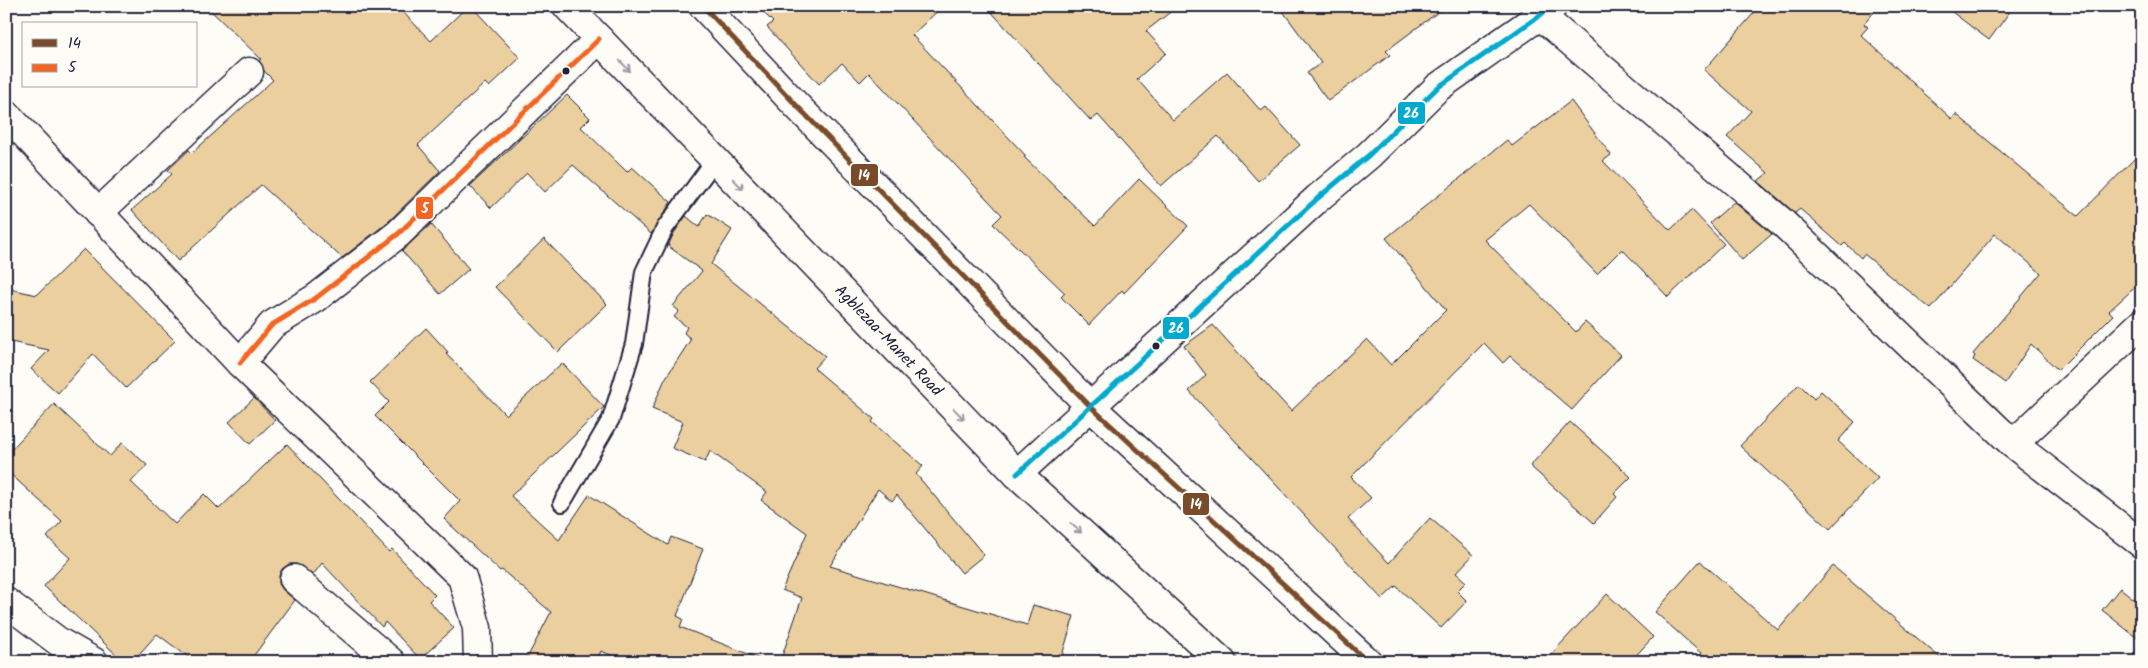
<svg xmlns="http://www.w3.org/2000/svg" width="2148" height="668" font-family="Kalam,sans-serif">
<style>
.building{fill:#ebcf9f;stroke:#22223b}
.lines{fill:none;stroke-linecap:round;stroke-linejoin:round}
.service-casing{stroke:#22223b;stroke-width:20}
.minor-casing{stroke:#22223b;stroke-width:31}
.secondary-casing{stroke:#22223b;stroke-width:31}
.service{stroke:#fdfcf7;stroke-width:16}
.minor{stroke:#fdfcf7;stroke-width:28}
.secondary{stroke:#fdfcf7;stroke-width:28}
.bus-1-casing{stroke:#fdfcf7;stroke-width:9}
.bus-2-casing{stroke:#fdfcf7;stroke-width:9}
.bus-3-casing{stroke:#fdfcf7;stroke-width:9}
.bus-1{stroke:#7a4b2a;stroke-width:5}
.bus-2{stroke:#f26522;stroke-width:5}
.bus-3{stroke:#00a9ce;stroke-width:5}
.oneway{stroke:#9a9aa2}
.bus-dot{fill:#22223b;stroke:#fdfcf7;stroke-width:2}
.labels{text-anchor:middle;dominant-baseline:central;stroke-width:5;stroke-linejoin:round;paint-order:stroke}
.street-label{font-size:16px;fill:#22223b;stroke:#fdfcf7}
.line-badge{stroke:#fdfcf7;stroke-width:2}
.badge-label{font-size:14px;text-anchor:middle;font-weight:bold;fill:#fff}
</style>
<rect width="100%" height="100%" fill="#fdfcf7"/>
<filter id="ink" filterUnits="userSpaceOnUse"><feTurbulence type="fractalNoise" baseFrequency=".02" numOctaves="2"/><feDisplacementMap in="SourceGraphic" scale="10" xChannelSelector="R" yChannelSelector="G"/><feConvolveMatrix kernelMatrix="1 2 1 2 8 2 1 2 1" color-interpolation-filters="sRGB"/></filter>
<g filter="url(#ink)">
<g class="building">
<path d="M206 6H397L431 41 468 6H471L520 58 489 87 485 83 418 145 440 171 388 222 342 258 261 185 178 261 132 210 172 174 168 170 189 150 192 153 273 80 264 71 259 61 261 59Z"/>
<path d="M757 6H943L912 35 1026 156 1024 157 1095 226 1139 179 1188 226 1124 293 1122 290 1089 325 1061 297 1065 293 993 224 1002 215 869 73 860 82 842 63 819 84 767 27 773 22Z"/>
<path d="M986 6H1178L1146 31 1166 53 1137 79 1173 120 1227 72 1261 111 1266 107 1300 145 1258 181 1218 136 1161 186 1098 115 1091 121Z"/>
<path d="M1279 6H1446L1386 51 1390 55 1328 101 1307 73 1321 63Z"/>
<path d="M1760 6H1879L1864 24 1868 27 1861 35 1952 119 1956 114 2078 216 2142 151V281L2109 311 2113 315 2058 370 2031 344 2005 383 1973 360 1975 356 1973 354 2041 273 1995 234 1931 309 1864 254 1861 258 1845 243 1842 246 1800 209 1795 213 1758 181 1768 173 1727 137 1751 111 1704 70Z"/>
<path d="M1944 6H2014L1989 40Z"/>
<path d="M567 95 590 118 581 127 627 172 632 167 671 202 651 234 573 165 545 192 527 173 491 208 470 186Z"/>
<path d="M1571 101 1611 155 1603 161 1670 230 1692 210 1724 244 1668 297 1622 249 1597 274 1529 204 1485 240 1576 332 1585 322 1621 355 1572 410 1510 356 1503 363 1484 343 1351 477 1371 498 1348 519 1389 563 1430 518 1473 555 1456 573 1466 582 1457 591 1467 601 1441 628 1396 586 1382 599 1189 391 1206 375 1184 346 1213 325 1291 411 1367 339 1391 365 1446 310 1386 238 1507 140 1512 146Z"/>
<path d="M1734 202 1772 234 1742 260 1710 223Z"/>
<path d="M707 214 732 230 711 264 825 356 814 368 874 419 872 422 923 466 916 474 984 555 962 573 897 495 892 501 878 489 830 566 1027 625 1033 605 1074 616 1060 662H780L802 598 782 590 807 533 761 500 767 492 710 451 705 462 672 448 683 422 652 409 665 379 691 339 684 333 687 327 674 317 679 311 673 306 702 271 668 246 674 233 686 216 699 227Z"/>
<path d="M431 224 469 269 440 294 402 251Z"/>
<path d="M544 239 607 304 558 352 495 287Z"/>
<path d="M84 249 175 341 126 388 93 354 58 393 31 369 49 350 6 341V288L37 295Z"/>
<path d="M426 328 448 352 446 354 506 415 562 363 604 407 511 496 559 540 589 495 668 545 671 537 703 549 677 616 683 619 680 627 763 660V662H628L601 651 596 662H525L551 612 502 570 500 571 444 519 460 501 375 416 389 402 370 382Z"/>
<path d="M1799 384 1814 399 1821 391 1855 422 1838 441 1878 478 1830 529 1740 446Z"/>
<path d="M254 398 275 420 250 444 229 422Z"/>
<path d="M54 404 110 456 122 443 147 465 131 482 175 524 204 494 219 509 287 444 389 552 392 549 435 595 429 601 454 628 420 659 385 622 382 627 322 563 313 575 297 564H289L282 569 279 576V584L284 591 295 600 249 662H195L157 634 132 662H124L44 586 70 558 47 537 62 521 6 470V455Z"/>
<path d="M1570 422 1631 477 1614 494 1617 497 1594 523 1530 466Z"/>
<path d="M1700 561 1778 630 1833 566 1945 662H1711L1655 612Z"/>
<path d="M2120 588 2142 605V642L2102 610Z"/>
<path d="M1607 594 1653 637 1630 662H1544Z"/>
</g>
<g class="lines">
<defs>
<path id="service" d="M562 503 611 419 634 344 644 272 665 228 715 160"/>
<g id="minor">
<path d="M1541 16 1783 223 2013 444 2142 544"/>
<path d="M6 114 240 363 462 577 477 628 478 662"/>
<path d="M98 213 249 72"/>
<path d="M240 363 272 325 316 298 398 234 599 39"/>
<path d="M2013 444 2142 323"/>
<path d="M1017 474 1318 198 1369 155 1437 88 1553 6"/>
<path d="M294 579 391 662"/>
<path d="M6 602 59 642 94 662"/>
</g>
<g id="secondary">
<path id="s1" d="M567 6 1017 474 1222 662"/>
<path d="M703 6 797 106 1091 407 1368 662"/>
</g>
</defs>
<use href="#service" class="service-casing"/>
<use href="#minor" class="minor-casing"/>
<use href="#secondary" class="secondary-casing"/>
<use href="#service" class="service"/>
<use href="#minor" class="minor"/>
<use href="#secondary" class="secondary"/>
<defs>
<path id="bus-1" d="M703 6 797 106 1091 407 1368 662"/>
<path id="bus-2" d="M240 363 272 325 316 298 398 234 599 39"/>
<path id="bus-3" d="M1017 474 1318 198 1369 155 1437 88 1553 6"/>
</defs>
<use href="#bus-1" class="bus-1-casing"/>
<use href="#bus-2" class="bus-2-casing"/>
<use href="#bus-3" class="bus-3-casing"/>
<use href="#bus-1" class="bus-1"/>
<use href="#bus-2" class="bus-2"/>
<use href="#bus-3" class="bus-3"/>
</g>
<defs><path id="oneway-shaft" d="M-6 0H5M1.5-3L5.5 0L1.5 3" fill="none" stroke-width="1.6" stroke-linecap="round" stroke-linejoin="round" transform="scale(1.25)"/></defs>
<g class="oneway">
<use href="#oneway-shaft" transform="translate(625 66) rotate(46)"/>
<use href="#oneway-shaft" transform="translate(738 184) rotate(46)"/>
<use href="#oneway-shaft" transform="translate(959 414) rotate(46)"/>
<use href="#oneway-shaft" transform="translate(1076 528) rotate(42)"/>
</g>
</g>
<g class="bus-dot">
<circle cx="566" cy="71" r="4.5"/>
<circle cx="1156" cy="346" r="4.5"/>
</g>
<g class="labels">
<g class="street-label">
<text stroke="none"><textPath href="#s1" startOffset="464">Agblezaa-Manet Road</textPath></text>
</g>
</g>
<g class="line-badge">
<rect x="1397" y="101" width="29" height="24" rx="5" fill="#00a9ce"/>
<rect x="850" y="163" width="29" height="24" rx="5" fill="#7a4b2a"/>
<rect x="415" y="196" width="19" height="24" rx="5" fill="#f26522"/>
<rect x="1162" y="316" width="28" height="24" rx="5" fill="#00a9ce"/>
<rect x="1182" y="492" width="28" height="24" rx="5" fill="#7a4b2a"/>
</g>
<g class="badge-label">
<text x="1411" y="118">26</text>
<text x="864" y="180">14</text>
<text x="425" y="213">5</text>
<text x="1176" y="333">26</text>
<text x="1196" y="509">14</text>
</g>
<rect width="2148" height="668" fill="none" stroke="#fdfcf7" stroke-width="25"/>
<rect x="12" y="12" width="2123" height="643" fill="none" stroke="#22223b" stroke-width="2" filter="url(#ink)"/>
<rect x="22" y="22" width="175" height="65" fill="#fdfcf7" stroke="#a5a5ac"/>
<rect x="32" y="39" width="25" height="8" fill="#7a4b2a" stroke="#a5a5ac"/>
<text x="68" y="48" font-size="15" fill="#22223b">14</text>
<rect x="32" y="64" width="25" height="8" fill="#f26522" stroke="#a5a5ac"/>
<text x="68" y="72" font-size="15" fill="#22223b">5</text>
</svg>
